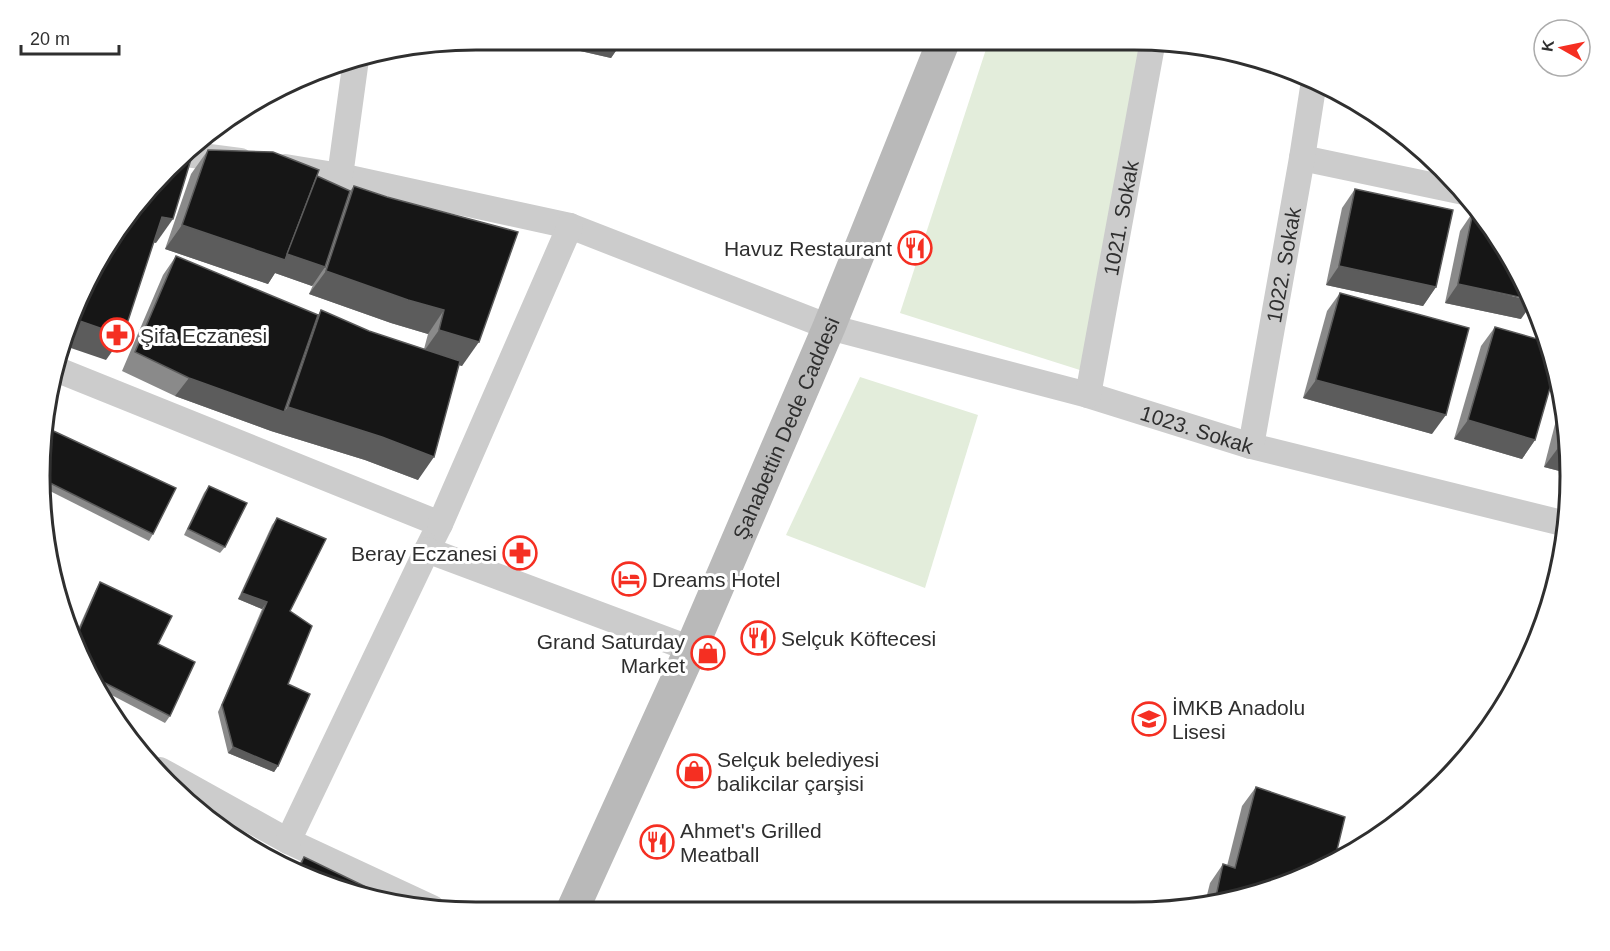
<svg xmlns="http://www.w3.org/2000/svg" width="1610" height="951" font-family="Arial,sans-serif">
<style>
.green{fill:#e3eddb}
.lines{fill:none;stroke-linecap:round;stroke-linejoin:round}
.street{stroke:#ccc;stroke-width:26}
.secondary{stroke:#b9b9b9;stroke-width:33}
.wall{fill:#8a8a8a}
.shaded-wall{fill:#5c5c5c}
.building{fill:#161616;stroke:#5c5c5c;stroke-width:1.5}
.labels{text-anchor:middle;dominant-baseline:central;stroke-width:6;stroke-linejoin:round;paint-order:stroke}
.street-label{font-size:21px;fill:#2f2f2f;stroke:#fff}
.poi-label{font-size:21px;fill:#2f2f2f;stroke:#fff;text-anchor:start}
.rim{fill:none;stroke:#2f2f2f;stroke-width:3}
</style>
<rect width="100%" height="100%" fill="#fff"/>
<g class="green">
<path d="M989 40H1142L1083 371 900 313Z"/>
<path d="M860 377 978 415 925 588 786 535Z"/>
</g>
<g class="lines">
<g class="street">
<path d="M186 154 240 161"/>
<path d="M1302 158 1464 192"/>
<path id="s1" d="M285 167 340 176 570 226 829 327 1088 395 1251 446 1566 524"/>
<path d="M340 176 356 59"/>
<path d="M53 368 440 524 427 550 691 649"/>
<path id="s2" d="M1088 395 1153 40"/>
<path id="s3" d="M1251 446 1302 158 1314 81"/>
<path d="M440 524 570 226"/>
<path d="M160 770 288 841 432 908"/>
<path d="M288 841 427 550"/>
</g>
<path class="secondary" id="s4" d="M572 911 691 649 829 327 944 40"/>
</g>
<g class="wall">
<path d="M578 39H624L611 58 576 50Z"/>
<path d="M208 150 317 176 350 191 354 186 387 197 518 232 462 366 459 365 418 480 365 460 271 431 175 396 122 371 163 275 176 256 318 315 321 310 369 331 424 349 428 334 391 323 309 294 313 285 312 286 275 273 268 284 165 249 191 174Z"/>
<path d="M1355 189 1436 287 1423 306 1326 285 1342 208Z"/>
<path d="M1473 212 1521 319 1445 303 1460 231Z"/>
<path d="M1340 293 1432 434 1303 398 1327 311Z"/>
<path d="M1495 327 1535 440 1522 459 1454 439 1481 346Z"/>
<path d="M1563 393 1571 474 1544 467Z"/>
<path d="M47 428 153 534 149 541 42 487Z"/>
<path d="M209 486 225 547 220 553 184 535 204 493Z"/>
<path d="M277 518 290 611 288 684 278 766 274 772 228 753 218 712 262 609 238 599 272 525Z"/>
<path d="M100 582 158 644 170 716 165 723 102 690 74 638 96 589Z"/>
<path d="M1256 787 1274 889 1205 903 1210 883 1223 864 1227 866 1242 806Z"/>
<path d="M304 857 335 889 295 869Z"/>
</g>
<g class="shaded-wall">
<path d="M531 39H576L569 48Z"/>
<path d="M583 39H624L611 58 576 50Z"/>
<path d="M162 217 173 219 156 243 145 241Z"/>
<path d="M182 225 286 254 325 267 312 286 275 273 268 284 165 249Z"/>
<path d="M1339 266 1436 287 1423 306 1326 285Z"/>
<path d="M326 271 444 310 428 334 391 323 309 294Z"/>
<path d="M1458 284 1534 301 1521 319 1445 303Z"/>
<path d="M74 319 123 336 106 360 62 345Z"/>
<path d="M439 330 479 342 462 366 422 354Z"/>
<path d="M189 378 284 412 288 407 382 437 434 457 418 480 365 460 271 431 175 396Z"/>
<path d="M1316 380 1446 415 1432 434 1303 398Z"/>
<path d="M1468 420 1535 440 1522 459 1454 439Z"/>
<path d="M1558 448 1569 451 1571 474 1544 467Z"/>
<path d="M242 593 267 602 262 609 238 599Z"/>
<path d="M233 747 278 766 274 772 228 753Z"/>
</g>
<g class="building">
<path d="M195 146 173 219 162 217 123 336 74 319 113 233Z"/>
<path d="M208 150 273 152 319 170 285 260 182 225Z"/>
<path d="M317 176 350 191 325 267 287 254Z"/>
<path d="M354 186 387 197 518 232 479 342 439 330 444 310 408 300 326 271Z"/>
<path d="M1355 189 1453 210 1436 287 1339 266Z"/>
<path d="M1473 212 1481 213 1497 233 1533 300 1458 284Z"/>
<path d="M176 256 318 315 284 412 189 378 135 352Z"/>
<path d="M1340 293 1469 328 1446 415 1316 380Z"/>
<path d="M321 310 369 331 460 361 434 457 382 437 288 407Z"/>
<path d="M1495 327 1548 342 1556 367 1535 440 1468 420Z"/>
<path d="M1565 418 1569 451 1558 448Z"/>
<path d="M47 428 176 488 153 534 42 479Z"/>
<path d="M209 486 247 503 225 547 188 529Z"/>
<path d="M277 518 326 539 290 611 312 626 288 684 310 694 278 766 233 747 222 705 267 602 242 593Z"/>
<path d="M100 582 172 616 158 644 195 662 170 716 95 678 75 640Z"/>
<path d="M1256 787 1345 817 1334 862 1274 889 1215 901 1223 864 1235 868Z"/>
<path d="M304 857 395 901 335 889 298 871Z"/>
</g>
<defs>
<symbol id="restaurant-ring" viewBox="-11 -11 22 22"><circle r="9.5" fill="#fff" stroke="#f52f22" stroke-width="1.5"/><path d="M-5-6h1v4h1v-4h1v4h1v-4h1v5L-1.5 .5V6h-2V.5L-5-1ZM5-6V6H3V1.5H1.5Q1.5-4 5-6Z" fill="#f52f22"/></symbol>
<symbol id="pharmacy-ring" viewBox="-11 -11 22 22"><circle r="9.5" fill="#fff" stroke="#f52f22" stroke-width="1.5"/><path d="M-2-6h4v4h4v4h-4v4h-4v-4h-4v-4h4Z" fill="#f52f22"/></symbol>
<symbol id="hotel-ring" viewBox="-11 -11 22 22"><circle r="9.5" fill="#fff" stroke="#f52f22" stroke-width="1.5"/><path d="M-6-4.5h1.5V1H6V5H4.5V3h-9V5H-6ZM-4 0a1.8 1.8 0 1 1 3.6 0ZM.5 0V-2.5h3Q6-2.5 6 0Z" fill="#f52f22"/></symbol>
<symbol id="shop-ring" viewBox="-11 -11 22 22"><circle r="9.5" fill="#fff" stroke="#f52f22" stroke-width="1.5"/><path d="M-5-2.5h2.3a2.7 3.5 0 0 1 5.4 0H5L5.5 6h-11ZM-1.5-2.5h3a1.5 2.3 0 0 0-3 0Z" fill="#f52f22"/></symbol>
<symbol id="school-ring" viewBox="-11 -11 22 22"><circle r="9.5" fill="#fff" stroke="#f52f22" stroke-width="1.5"/><path d="M0-5L7-2L0 1L-7-2ZM-4 1L0 2.5L4 1V4Q0 6-4 4Z" fill="#f52f22"/></symbol>
</defs>
<g fill-rule="evenodd">
<use href="#restaurant-ring" x="896" y="229" width="38" height="38"/>
<use href="#pharmacy-ring" x="98" y="316" width="38" height="38"/>
<use href="#pharmacy-ring" x="501" y="534" width="38" height="38"/>
<use href="#hotel-ring" x="610" y="560" width="38" height="38"/>
<use href="#restaurant-ring" x="739" y="619" width="38" height="38"/>
<use href="#shop-ring" x="689" y="634" width="38" height="38"/>
<use href="#school-ring" x="1130" y="700" width="38" height="38"/>
<use href="#shop-ring" x="675" y="752" width="38" height="38"/>
<use href="#restaurant-ring" x="638" y="823" width="38" height="38"/>
</g>
<g class="labels">
<g class="street-label">
<text stroke="none"><textPath href="#s2" startOffset="180">1021. Sokak</textPath></text>
<text stroke="none"><textPath href="#s3" startOffset="184">1022. Sokak</textPath></text>
<text stroke="none"><textPath href="#s4" startOffset="528">Şahabettin Dede Caddesi</textPath></text>
<text stroke="none"><textPath href="#s1" startOffset="951">1023. Sokak</textPath></text>
</g>
<g class="poi-label">
<text x="892" y="248" text-anchor="end">Havuz Restaurant</text>
<text x="140" y="335">Şifa Eczanesi</text>
<text x="497" y="553" text-anchor="end">Beray Eczanesi</text>
<text x="652" y="579">Dreams Hotel</text>
<text x="781" y="638">Selçuk Köftecesi</text>
<text x="685" y="641" text-anchor="end">Grand Saturday<tspan x="685" dy="24">Market</tspan></text>
<text x="1172" y="707">İMKB Anadolu<tspan x="1172" dy="24">Lisesi</tspan></text>
<text x="717" y="759">Selçuk belediyesi<tspan x="717" dy="24">balikcilar çarşisi</tspan></text>
<text x="680" y="830">Ahmet's Grilled<tspan x="680" dy="24">Meatball</tspan></text>
</g>
</g>
<path d="M0 0H1610V951H0ZM476 50H1134A426 426 0 0 1 1560 476V476A426 426 0 0 1 1134 902H476A426 426 0 0 1 50 476V476A426 426 0 0 1 476 50Z" fill="#fff" fill-rule="evenodd"/>
<path class="rim" d="M476 50H1134A426 426 0 0 1 1560 476V476A426 426 0 0 1 1134 902H476A426 426 0 0 1 50 476V476A426 426 0 0 1 476 50Z"/>
<g transform="translate(1562 48) rotate(279)"><circle r="28" fill="#ffffff" stroke="#acacac" stroke-width="1.5"/>
<path d="M0-4.5L10 22L0 15L-10 22Z" fill="#f52f22"/>
<text y="-9" font-size="16" font-weight="bold" text-anchor="middle" fill="#2f2f2f">K</text>
</g>
<path d="M21 45v9h98v-9" fill="none" stroke="#2f2f2f" stroke-width="3"/>
<text x="30" y="45" font-size="18" fill="#2f2f2f" stroke="#ffffff" stroke-width="4.5" paint-order="stroke">20 m</text>
</svg>
